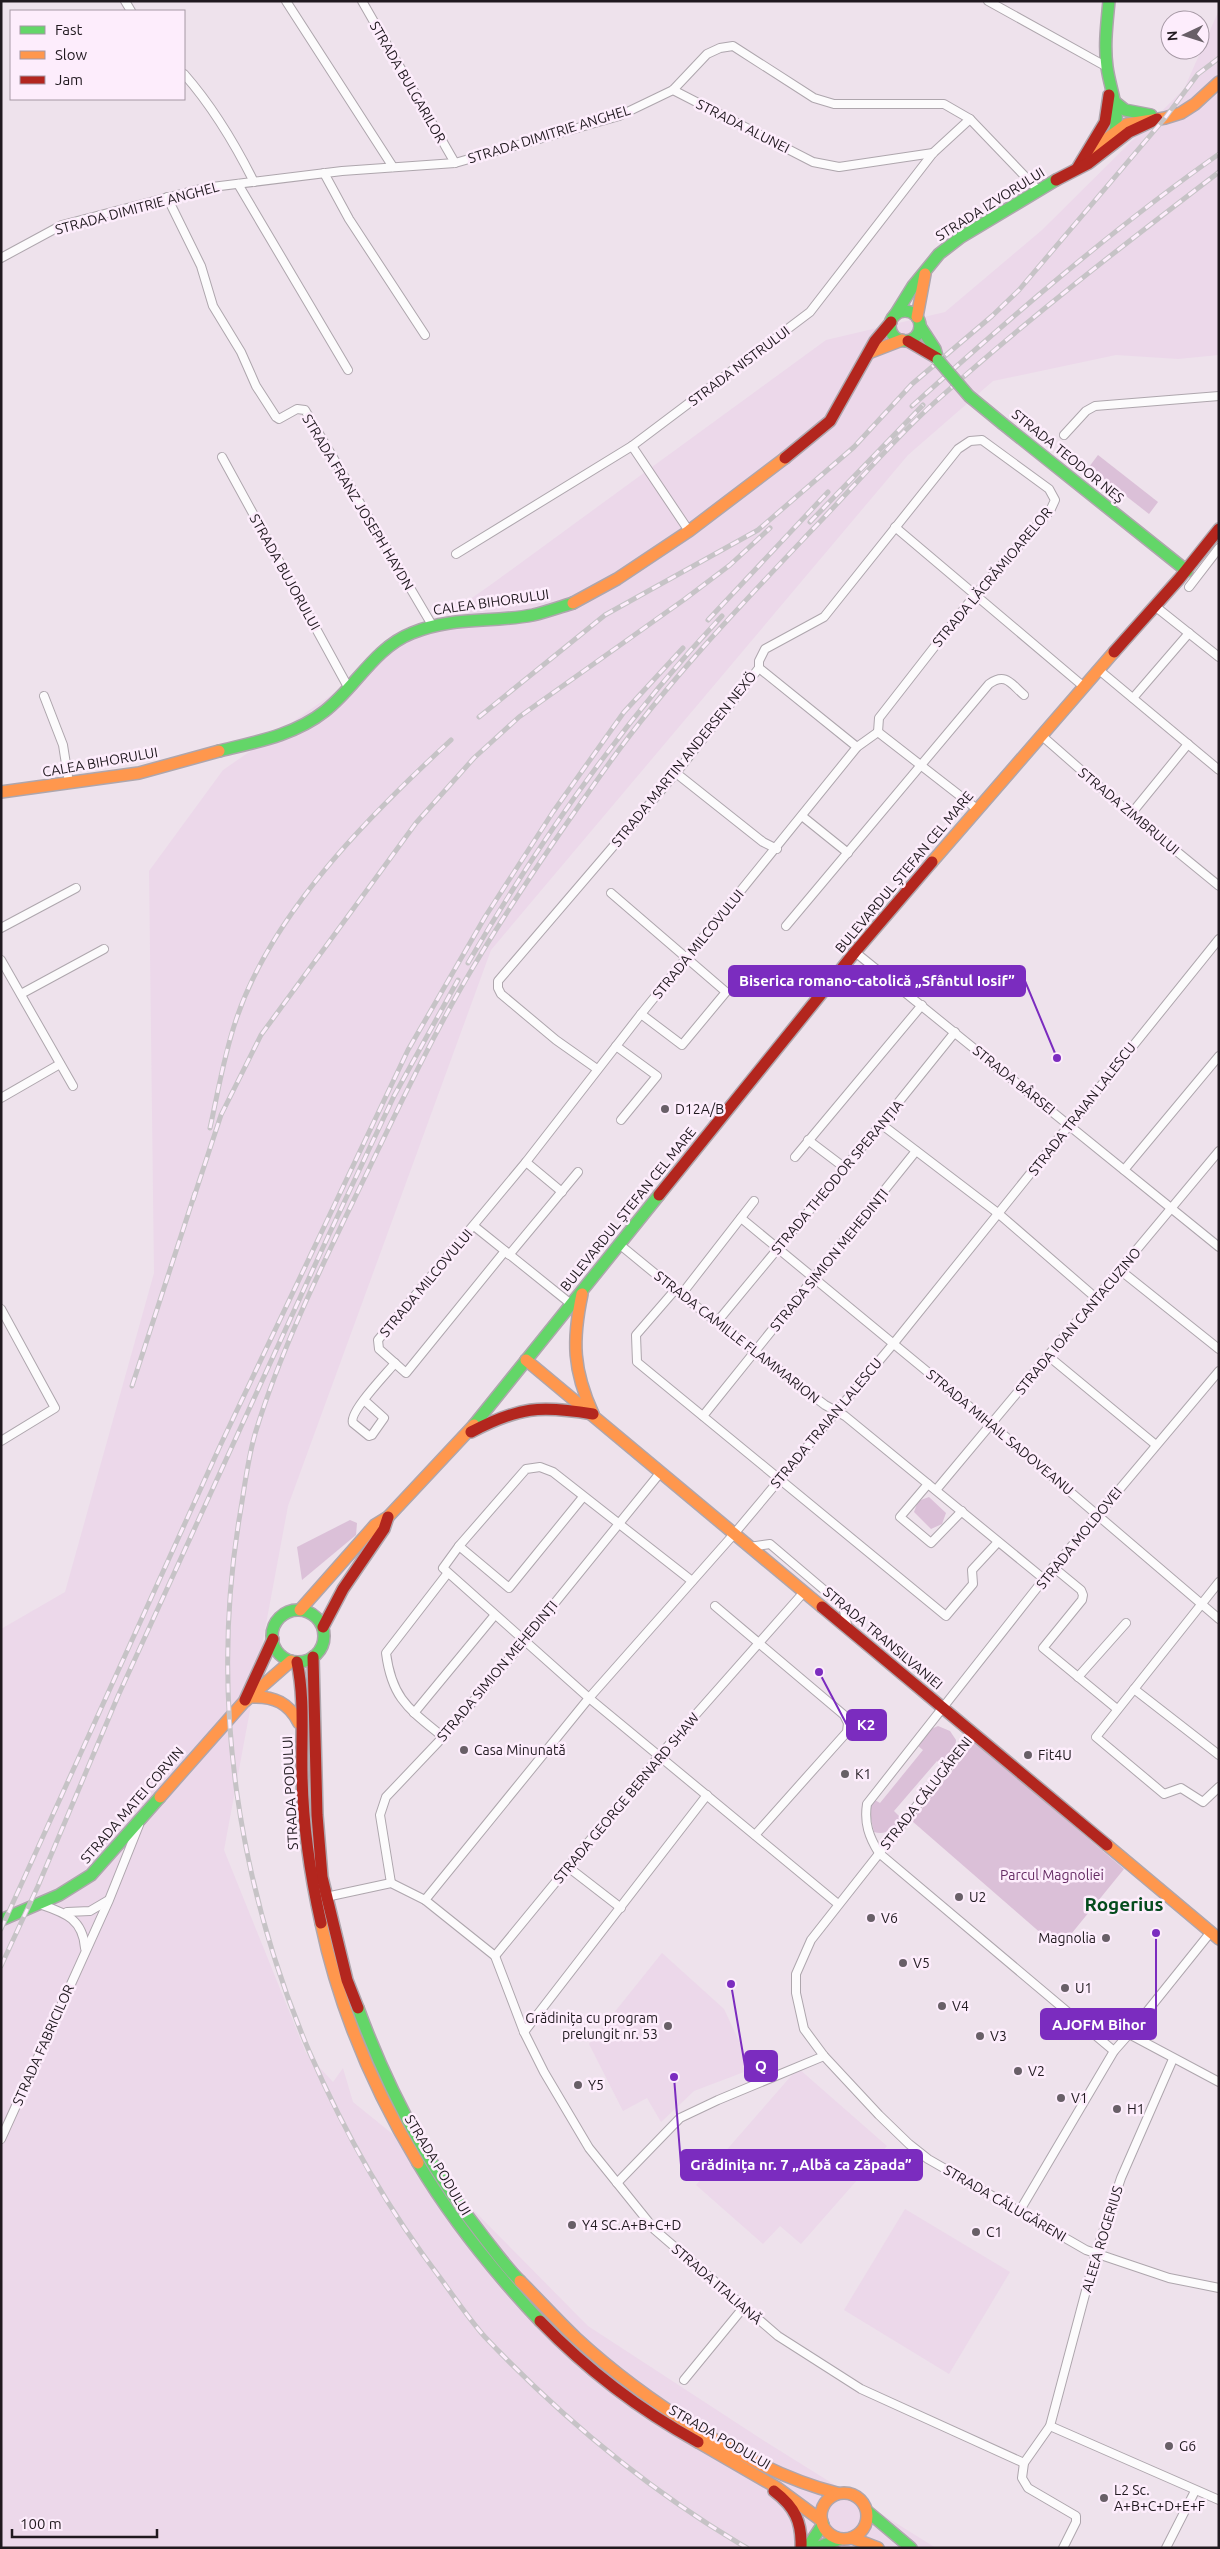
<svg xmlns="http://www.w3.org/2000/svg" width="1220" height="2549" font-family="Ubuntu,sans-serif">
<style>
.built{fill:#ecd8ea}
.green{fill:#dbc0d8}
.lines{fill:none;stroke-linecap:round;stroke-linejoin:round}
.street-casing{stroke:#aea6ad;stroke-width:10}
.fast-casing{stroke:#aea6ad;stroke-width:14}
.slow-casing{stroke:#aea6ad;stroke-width:14}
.jam-casing{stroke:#aea6ad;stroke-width:14}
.street{stroke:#fcfbfc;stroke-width:8}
.fast{stroke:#63d668;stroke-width:11}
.slow{stroke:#ff974d;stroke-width:11}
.jam{stroke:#b3261e;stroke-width:11}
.rail-casing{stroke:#c6c3c6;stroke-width:5}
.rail{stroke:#fdedfc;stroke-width:3;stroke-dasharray:9;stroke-linecap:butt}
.fast-bridge-casing{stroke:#aea6ad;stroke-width:14;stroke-linecap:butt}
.fast-bridge{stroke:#63d668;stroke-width:11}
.poi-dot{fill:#685f67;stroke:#fdedfc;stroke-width:2}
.labels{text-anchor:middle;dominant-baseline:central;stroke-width:5;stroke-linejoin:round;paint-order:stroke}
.street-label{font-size:14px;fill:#20191f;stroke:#fdedfc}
.poi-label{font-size:14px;fill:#20191f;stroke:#fdedfc;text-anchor:start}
.park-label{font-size:14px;fill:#652b64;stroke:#fdedfc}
.district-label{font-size:19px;font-weight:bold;fill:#044b1d;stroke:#fdedfc}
.leader{fill:none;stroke:#7b2cbf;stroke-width:2}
.callout-dot{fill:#7b2cbf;stroke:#fdedfc;stroke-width:2}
.callout{fill:#7b2cbf;stroke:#7b2cbf;stroke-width:2}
.callout-label{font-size:15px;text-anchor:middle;font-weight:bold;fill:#fff}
</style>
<rect width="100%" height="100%" fill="#eee2ec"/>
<g class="built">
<path d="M1219 10V355L1178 359 1116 355 993 381 908 455 491 950 288 1506 224 1850 306 2053 333 2082 343 2068 353 2102 421 2157 588 2326 766 2442 936 2548H1V1629L65 1592 154 1273 149 871 223 770 489 586 826 340 945 312 1042 230 1184 89Z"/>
<path d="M662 1953 724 2009 752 2069 694 2091 661 2122 647 2098 623 2111 589 2044Z"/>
<path d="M798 2068 887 2146 801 2244 780 2226 763 2244 696 2185Z"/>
<path d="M905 2209 1010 2272 949 2374 844 2310Z"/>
</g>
<g class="green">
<path d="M1098 455 1158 502 1149 514 1089 467Z"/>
<path d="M929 1497 946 1513 942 1524 931 1529 914 1512 918 1501Z"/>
<path d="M350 1520 357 1523 356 1535 302 1580 297 1547Z"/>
<path d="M938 1726 950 1731 956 1740 955 1752 944 1767 937 1761 894 1811 901 1818C894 1827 887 1836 874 1832L869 1810 873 1799 880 1803 923 1750 917 1745 929 1730Z"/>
<path d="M975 1742 1124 1869 1059 1949 912 1821Z"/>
</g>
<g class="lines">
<defs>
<g id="street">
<path d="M125 1 131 11"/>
<path d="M286 1 393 167"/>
<path d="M362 1 455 163"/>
<path d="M988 1 1107 67"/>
<path d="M184 74C213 107 234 142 254 182"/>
<path d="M673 90 813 162 839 167 933 153"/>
<path d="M324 173 349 219 425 335"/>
<path d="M238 184 348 370"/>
<path d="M167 197 201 266 213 306 241 352 256 386 276 417 279 419 297 409 305 410 432 625"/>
<path d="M1 258 62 225 204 188 342 171 455 163 560 133 619 116 673 90 707 54 720 48 733 46 814 98 834 104H944L970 119 1039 191"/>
<path d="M1064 435 1086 411 1095 406 1219 396"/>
<path d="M632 446 689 531"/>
<path d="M222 457 348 687"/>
<path d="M895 527 1083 686"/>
<path d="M456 554 632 446 810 312 933 153 970 119"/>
<path d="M1189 587 1219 548"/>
<path d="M1156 607 1219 657"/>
<path d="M759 668 857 747"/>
<path d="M1099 670 1219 770"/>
<path d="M44 696 63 745 69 783"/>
<path d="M1133 698 1189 633"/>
<path d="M878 732 977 809"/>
<path d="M1041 735 1131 814 1219 886"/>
<path d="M676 773 763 842 777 849"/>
<path d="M1131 814 1188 744"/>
<path d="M802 816 848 853"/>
<path d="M611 893 726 992 682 1045 641 1014"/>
<path d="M786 926 989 684C1006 672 1011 684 1024 695"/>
<path d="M1 928 76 888"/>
<path d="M855 952 1219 1247"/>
<path d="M1 960 73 1086"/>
<path d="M21 994 104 949"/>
<path d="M616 1046 657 1076 621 1120"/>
<path d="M597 1069 556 1040 501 994 498 988V981L676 773 759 668V661L765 649 824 617 958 449 970 441 982 440 1049 489 1055 500 1050 511 974 596 879 718 878 732"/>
<path d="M1 1098 60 1064"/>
<path d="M881 1124 999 1214 1096 1298"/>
<path d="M808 1140 845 1168"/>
<path d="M795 1157 922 1005"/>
<path d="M526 1162 562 1192"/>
<path d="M1124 1170 1219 1056"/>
<path d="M741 1218 992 1425 1219 1619"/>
<path d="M474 1226 571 1304"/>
<path d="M619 1244 675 1290 825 1405 845 1416 1044 1579"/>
<path d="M505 1251 406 1373 379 1349 378 1340 526 1162 641 1014 857 747 878 732"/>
<path d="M509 1255 578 1172"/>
<path d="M1120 1270 1219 1349"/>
<path d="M675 1290 636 1335 637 1362 946 1616 973 1584 972 1570 998 1542"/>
<path d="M681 1295 754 1201"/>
<path d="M1 1309 55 1408 1 1441"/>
<path d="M717 1322 881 1124 955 1032"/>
<path d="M1047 1355 1156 1445"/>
<path d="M364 1400 384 1418 372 1435 369 1436 353 1423C348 1413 387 1373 395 1363"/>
<path d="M703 1416 916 1151"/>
<path d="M928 1484 900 1517 931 1543 962 1511"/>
<path d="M936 1490 1219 1151"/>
<path d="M459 1546 509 1588 583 1497"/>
<path d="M749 1547 770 1544 843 1606 848 1629"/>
<path d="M1053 1567 1081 1590 1083 1595 1082 1600 1043 1648 1117 1709"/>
<path d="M692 1581 553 1472 540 1467 526 1469 459 1546 443 1568 589 1698 838 1904"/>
<path d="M1219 1582 1096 1737 1164 1794 1181 1788 1203 1802 1219 1787"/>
<path d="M715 1606 844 1715 848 1723 847 1732 755 1835"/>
<path d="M1078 1677 1126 1623"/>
<path d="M1134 1689 1219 1755"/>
<path d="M414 1713 494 1616"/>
<path d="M974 1733 811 1940 796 1974V1993L804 2029 824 2056 879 2115 909 2144 928 2159 1086 2250 1169 2278 1219 2288"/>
<path d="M443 1737C409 1709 392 1699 386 1653L447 1574"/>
<path d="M568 1867 621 1908"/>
<path d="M391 1883 380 1815 386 1797 443 1737 524 1641 660 1473"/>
<path d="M326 1897 391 1883 425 1900 495 1956 524 2032 544 2072 589 2148 655 2230 778 2336 861 2389 1024 2463"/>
<path d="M425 1900 589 1698 734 1534 894 1343 1219 939"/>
<path d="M42 1905C66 1913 83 1920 85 1948"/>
<path d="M67 1912 90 1911 107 1901"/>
<path d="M495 1956 660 1755 804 1592"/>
<path d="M524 2032 707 1795"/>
<path d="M1129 2034 1210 1933"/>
<path d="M1114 2051 879 1853C869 1837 864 1823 867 1804L1044 1579 1219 1371"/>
<path d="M1 2139 109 1900 139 1825"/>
<path d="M617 2183 680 2118 718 2100 824 2056"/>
<path d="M1019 2212 1114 2051 1129 2034 1219 2082"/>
<path d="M684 2380 743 2308"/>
<path d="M1050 2426 1219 2500"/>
<path d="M1063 2548 1076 2522V2516L1028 2488 1022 2478 1024 2463 1050 2426 1096 2253 1121 2178 1173 2059"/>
<path d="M1166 2548 1195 2491"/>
</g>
<g id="fast">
<path d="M1109 1C1107 23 1104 45 1107 67 1110 90 1121 111 1114 135"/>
<path d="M1115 102 1125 110 1151 115"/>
<circle cx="905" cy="326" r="15"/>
<path d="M895 315 913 286 939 254 961 237 1056 180"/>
<path d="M920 326 935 349 938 360"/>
<path d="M1003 424 1187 571"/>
<path d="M219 751C256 742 295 735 325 711 356 687 374 648 412 633 453 616 492 623 533 615 546 612 560 607 573 603"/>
<path d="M474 1425 659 1195"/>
<circle cx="298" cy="1636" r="26"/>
<path d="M1 1920 59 1895 91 1875 160 1797"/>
<path d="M358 2008C389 2092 430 2170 486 2240 497 2254 508 2269 520 2281"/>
<path d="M418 2163C452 2220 494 2272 540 2321"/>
<path d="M867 2511 911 2548"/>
<path d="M807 2548 823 2524"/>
<path d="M816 2548 840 2539"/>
</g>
<g id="slow">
<path d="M1090 151 1127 124 1165 118 1181 113 1195 104 1219 82"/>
<path d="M917 317 925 274"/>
<path d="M871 352 902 340"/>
<path d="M573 603 617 579 689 531 785 458"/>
<path d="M1 792 139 773 219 751"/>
<path d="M932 862 1114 652"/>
<path d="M582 1294C572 1341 573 1370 593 1414"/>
<path d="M526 1360 822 1607"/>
<path d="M300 1610 375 1525 388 1517 474 1425"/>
<path d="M252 1697C274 1696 289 1703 299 1723"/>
<path d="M160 1797 243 1703 291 1661"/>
<path d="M1107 1845 1219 1939"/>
<path d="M321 1923C339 2008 373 2088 418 2163"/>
<path d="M520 2281C539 2300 557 2320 576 2338 641 2398 752 2472 837 2493"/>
<path d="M698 2442 776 2487 822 2521"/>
<circle cx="844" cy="2516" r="23"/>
<path d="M852 2538 878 2548"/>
</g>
<g id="jam">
<path d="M1078 167 1105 122 1109 95"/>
<path d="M1056 180 1089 163 1129 132 1157 119"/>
<path d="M908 341 937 358"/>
<path d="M785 458 830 421 875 341 891 322"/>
<path d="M1114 652 1179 579 1219 529"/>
<path d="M659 1195 855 952 932 862"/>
<path d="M471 1432C519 1407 540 1405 593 1414"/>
<path d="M822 1607 1107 1845"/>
<path d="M323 1627 343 1589 384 1529 388 1517"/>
<path d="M313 1657 317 1815 322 1877 347 1980 358 2008"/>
<path d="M297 1662C305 1699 301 1738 302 1776 303 1826 310 1874 321 1923"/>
<path d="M245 1700 273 1639"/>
<path d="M540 2321C587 2370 638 2409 698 2442"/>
<path d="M774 2491C795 2507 802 2522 801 2548"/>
</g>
</defs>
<use href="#street" class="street-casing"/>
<use href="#fast" class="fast-casing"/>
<use href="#slow" class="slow-casing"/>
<use href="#jam" class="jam-casing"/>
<use href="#street" class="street"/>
<use href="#fast" class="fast"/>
<use href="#slow" class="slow"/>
<use href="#jam" class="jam"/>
<defs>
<g id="rail">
<path d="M912 406C1009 319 1112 229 1219 154"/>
<path d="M810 522 923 405"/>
<path d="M708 620 828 492"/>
<path d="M479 717 605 615 758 530 854 447 912 384 992 316 1019 290 1165 118 1198 74 1219 58"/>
<path d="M468 963C540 840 624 720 722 616"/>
<path d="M210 1128C218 1092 224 1055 236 1020 272 912 370 815 451 740"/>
<path d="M193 1200 221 1115 261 1035 416 823 474 758 519 717 685 599 730 565 770 528"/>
<path d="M132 1386 195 1193"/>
<path d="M1 1929 220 1446 408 1050 485 917 553 812 624 712 683 648"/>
<path d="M1 1966 38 1886 118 1696 325 1243 394 1096 458 980"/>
<path d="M747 2548C651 2492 562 2418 485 2337 469 2319 455 2298 441 2279 386 2207 345 2134 309 2051 238 1884 210 1700 239 1520 244 1492 247 1462 255 1434 284 1338 334 1242 377 1152 407 1090 437 1028 472 969 514 898 562 829 610 762 670 679 742 604 812 530 853 488 891 442 934 403 1025 321 1122 246 1219 172"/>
</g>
</defs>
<use href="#rail" class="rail-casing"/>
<use href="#rail" class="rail"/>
<defs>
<path id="fast-bridge" d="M938 360 969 396 1003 424"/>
</defs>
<use href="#fast-bridge" class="fast-bridge-casing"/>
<use href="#fast-bridge" class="fast-bridge"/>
</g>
<g class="poi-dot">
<circle cx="665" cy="1109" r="5"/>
<circle cx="464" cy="1750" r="5"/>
<circle cx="1028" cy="1755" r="5"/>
<circle cx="845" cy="1774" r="5"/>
<circle cx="959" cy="1897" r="5"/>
<circle cx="871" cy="1918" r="5"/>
<circle cx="1106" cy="1938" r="5"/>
<circle cx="903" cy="1963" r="5"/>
<circle cx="1065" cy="1988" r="5"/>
<circle cx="942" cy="2006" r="5"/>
<circle cx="668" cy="2026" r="5"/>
<circle cx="980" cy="2036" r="5"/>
<circle cx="1018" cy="2071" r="5"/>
<circle cx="578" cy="2085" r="5"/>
<circle cx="1061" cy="2098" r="5"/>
<circle cx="1117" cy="2109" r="5"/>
<circle cx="572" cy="2225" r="5"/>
<circle cx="976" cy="2232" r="5"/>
<circle cx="1169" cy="2446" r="5"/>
<circle cx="1104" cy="2498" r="5"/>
</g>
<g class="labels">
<g class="street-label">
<text transform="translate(408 82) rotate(60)">STRADA BULGARILOR</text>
<text transform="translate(743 126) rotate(27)">STRADA ALUNEI</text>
<text transform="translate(549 134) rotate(-17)">STRADA DIMITRIE ANGHEL</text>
<text transform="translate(990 204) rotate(-32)">STRADA IZVORULUI</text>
<text transform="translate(137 208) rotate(-15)">STRADA DIMITRIE ANGHEL</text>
<text transform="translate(739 366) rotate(-37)">STRADA NISTRULUI</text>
<text transform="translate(1068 456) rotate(39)">STRADA TEODOR NEȘ</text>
<text transform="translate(358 502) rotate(59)">STRADA FRANZ JOSEPH HAYDN</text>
<text transform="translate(285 572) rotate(61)">STRADA BUJORULUI</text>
<text transform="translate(992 577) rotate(-50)">STRADA LĂCRĂMIOARELOR</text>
<text transform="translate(491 602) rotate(-8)">CALEA BIHORULUI</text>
<text transform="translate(684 759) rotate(-51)">STRADA MARTIN ANDERSEN NEXÖ</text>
<text transform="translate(100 762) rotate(-10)">CALEA BIHORULUI</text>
<text transform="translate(1129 811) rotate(40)">STRADA ZIMBRULUI</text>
<text transform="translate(904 872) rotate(-50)">BULEVARDUL ȘTEFAN CEL MARE</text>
<text transform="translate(698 944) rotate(-51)">STRADA MILCOVULUI</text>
<text transform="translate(1014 1080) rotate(39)">STRADA BÂRSEI</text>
<text transform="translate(1082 1109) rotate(-52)">STRADA TRAIAN LALESCU</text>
<text transform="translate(837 1177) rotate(-50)">STRADA THEODOR SPERANȚIA</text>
<text transform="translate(628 1209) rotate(-51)">BULEVARDUL ȘTEFAN CEL MARE</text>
<text transform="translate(829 1260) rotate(-51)">STRADA SIMION MEHEDINȚI</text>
<text transform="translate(426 1283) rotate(-50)">STRADA MILCOVULUI</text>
<text transform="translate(1078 1321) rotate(-50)">STRADA IOAN CANTACUZINO</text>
<text transform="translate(737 1337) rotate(38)">STRADA CAMILLE FLAMMARION</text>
<text transform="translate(826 1423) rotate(-50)">STRADA TRAIAN LALESCU</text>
<text transform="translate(1000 1432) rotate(40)">STRADA MIHAIL SADOVEANU</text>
<text transform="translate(1079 1538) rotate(-51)">STRADA MOLDOVEI</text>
<text transform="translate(883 1638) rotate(40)">STRADA TRANSILVANIEI</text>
<text transform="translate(497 1671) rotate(-50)">STRADA SIMION MEHEDINȚI</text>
<text transform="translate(290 1793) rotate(-93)">STRADA PODULUI</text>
<text transform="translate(926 1793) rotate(-52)">STRADA CĂLUGĂRENI</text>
<text transform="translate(626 1798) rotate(-50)">STRADA GEORGE BERNARD SHAW</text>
<text transform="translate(132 1805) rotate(-49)">STRADA MATEI CORVIN</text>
<text transform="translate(43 2045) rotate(-66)">STRADA FABRICILOR</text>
<text transform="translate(438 2165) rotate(59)">STRADA PODULUI</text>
<text transform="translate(1005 2203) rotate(30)">STRADA CĂLUGĂRENI</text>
<text transform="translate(1102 2239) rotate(-73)">ALEEA ROGERIUS</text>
<text transform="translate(717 2284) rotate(41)">STRADA ITALIANĂ</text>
<text transform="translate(720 2437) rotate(30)">STRADA PODULUI</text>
</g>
<g class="poi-label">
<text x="675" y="1109">D12A/B</text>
<text x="474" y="1750">Casa Minunată</text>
<text x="1038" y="1755">Fit4U</text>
<text x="855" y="1774">K1</text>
<text x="969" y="1897">U2</text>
<text x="881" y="1918">V6</text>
<text x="1096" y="1938" text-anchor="end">Magnolia</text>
<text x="913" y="1963">V5</text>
<text x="1075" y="1988">U1</text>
<text x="952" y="2006">V4</text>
<text x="658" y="2018" text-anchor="end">Grădinița cu program<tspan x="658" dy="16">prelungit nr. 53</tspan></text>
<text x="990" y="2036">V3</text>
<text x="1028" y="2071">V2</text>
<text x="588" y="2085">Y5</text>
<text x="1071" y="2098">V1</text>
<text x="1127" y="2109">H1</text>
<text x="582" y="2225">Y4 SC.A+B+C+D</text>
<text x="986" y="2232">C1</text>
<text x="1179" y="2446">G6</text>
<text x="1114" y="2490">L2 Sc.<tspan x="1114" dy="16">A+B+C+D+E+F</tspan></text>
</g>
<g class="park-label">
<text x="1052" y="1875">Parcul Magnoliei</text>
</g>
<g class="district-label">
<text x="1124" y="1904">Rogerius</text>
</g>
</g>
<path class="leader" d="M1057 1058L1025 981M819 1672L847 1725M1156 1933L1156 2024M731 1984L745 2066M674 2077L681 2165"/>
<g class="callout-dot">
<circle cx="1057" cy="1058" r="5"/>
<circle cx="819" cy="1672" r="5"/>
<circle cx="1156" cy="1933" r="5"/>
<circle cx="731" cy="1984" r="5"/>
<circle cx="674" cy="2077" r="5"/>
</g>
<g class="callout">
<rect x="729" y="966" width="296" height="30" rx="5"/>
<rect x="847" y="1710" width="39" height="30" rx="5"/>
<rect x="1041" y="2009" width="115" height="30" rx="5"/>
<rect x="745" y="2051" width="32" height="30" rx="5"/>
<rect x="681" y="2150" width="241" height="30" rx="5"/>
</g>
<g class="callout-label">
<text x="877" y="986">Biserica romano-catolică „Sfântul Iosif”</text>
<text x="866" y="1730">K2</text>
<text x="1099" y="2030">AJOFM Bihor</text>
<text x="761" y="2071">Q</text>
<text x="801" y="2170">Grădinița nr. 7 „Albă ca Zăpada”</text>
</g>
<rect width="1220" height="2549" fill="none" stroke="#20191f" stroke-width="5"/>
<rect x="10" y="10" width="175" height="90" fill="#fdedfc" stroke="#a598a4"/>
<rect x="20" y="26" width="25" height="8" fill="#63d668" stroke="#a598a4"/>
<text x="55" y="35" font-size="15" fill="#20191f">Fast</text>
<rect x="20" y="51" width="25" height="8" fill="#ff974d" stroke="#a598a4"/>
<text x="55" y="60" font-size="15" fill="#20191f">Slow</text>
<rect x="20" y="76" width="25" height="8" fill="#b3261e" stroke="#a598a4"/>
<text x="55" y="85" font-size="15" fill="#20191f">Jam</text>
<g transform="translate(1185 35) rotate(266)"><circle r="24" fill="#fdedfc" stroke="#a598a4"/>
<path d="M0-4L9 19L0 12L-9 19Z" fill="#685f67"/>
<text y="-8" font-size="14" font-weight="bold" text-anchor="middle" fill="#20191f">N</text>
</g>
<path d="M12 2529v8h145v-8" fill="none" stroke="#20191f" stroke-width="2.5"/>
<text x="20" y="2529" font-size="15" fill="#20191f" stroke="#fdedfc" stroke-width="4" paint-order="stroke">100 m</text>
</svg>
